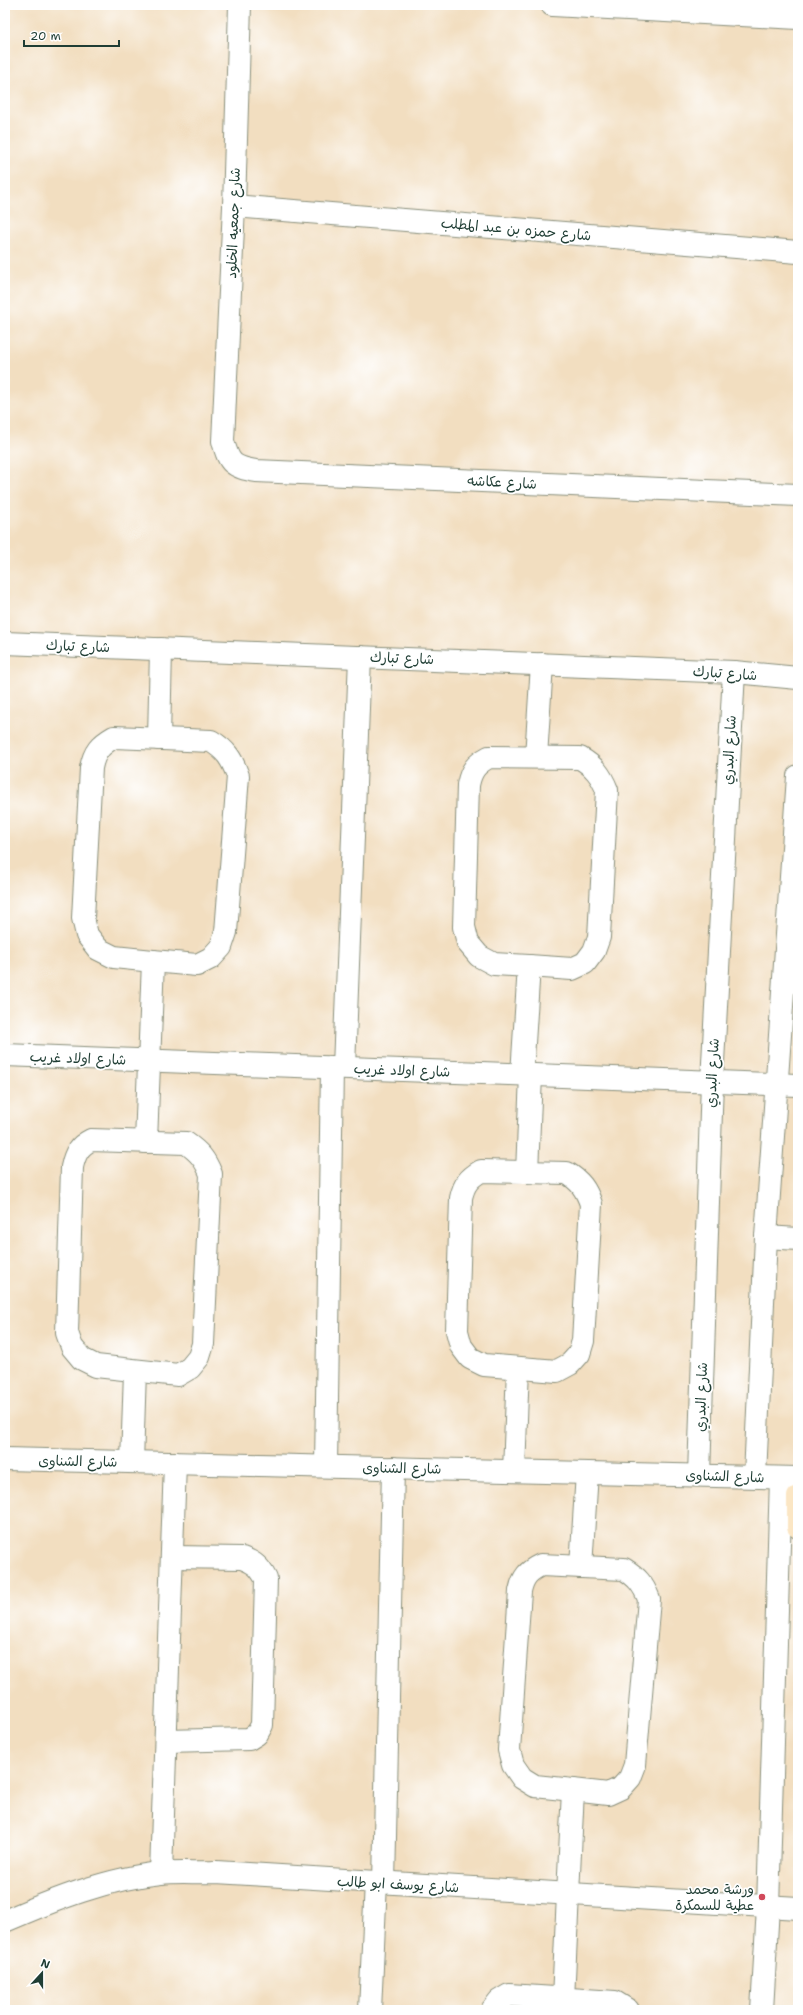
<svg xmlns="http://www.w3.org/2000/svg" width="803" height="2015" font-family="'Shantell Sans','Playpen Sans Arabic',sans-serif">
<style>
.lines{fill:none;stroke-linecap:round;stroke-linejoin:round}
.street-casing{stroke:#888e7a;stroke-width:24}
.secondary-casing{stroke:#888e7a;stroke-width:24}
.street{stroke:#fff;stroke-width:22}
.secondary{stroke:#fbe6c4;stroke-width:22}
.poi-dot{fill:#d1495b;stroke:#fff;stroke-width:1.5}
.labels{text-anchor:middle;dominant-baseline:central;stroke-width:3.5;stroke-linejoin:round;paint-order:stroke}
.street-label{font-size:14px;fill:#1f3d34;stroke:#fff}
.poi-label{font-size:14px;fill:#1f3d34;stroke:#fff;text-anchor:end}
</style>
<rect width="100%" height="100%" fill="#fff"/>
<filter id="ink" filterUnits="userSpaceOnUse"><feTurbulence type="fractalNoise" baseFrequency=".025" numOctaves="2"/><feDisplacementMap in="SourceGraphic" scale="8" xChannelSelector="R" yChannelSelector="G"/><feConvolveMatrix kernelMatrix="1 2 1 2 8 2 1 2 1" color-interpolation-filters="sRGB"/></filter>
<filter id="wash" filterUnits="userSpaceOnUse"><feTurbulence type="fractalNoise" baseFrequency=".012" numOctaves="4" result="noise"/><feDisplacementMap in="SourceGraphic" scale="16" xChannelSelector="R" yChannelSelector="G"/><feGaussianBlur stdDeviation="0.9" result="paint"/><feColorMatrix in="noise" values="0 0 0 0 0 0 0 0 0 0 0 0 0 0 0 0 0 1.4 0 .05"/><feComposite in="paint" operator="in"/></filter>
<g filter="url(#wash)">
<rect width="100%" height="100%" fill="#f2dec0"/>
</g>
<g filter="url(#ink)">
<g class="lines">
<defs>
<g id="street">
<path d="M240 5 234 206 223 441C229 464 233 467 256 471L798 495"/>
<path d="M552 5 798 18"/>
<path d="M234 206 798 252"/>
<path d="M5 643 734 672 798 678"/>
<path d="M114 737 211 741C226 750 232 759 238 776L226 932 221 947 211 958 197 965 153 961 114 957 98 949 87 935 83 918 91 768C94 752 100 745 114 737Z"/>
<path d="M159 739 161 649"/>
<path d="M489 757 580 758C594 766 601 775 607 790L599 937 594 951 585 963 572 969 529 966 494 964 479 956 468 943 464 927 468 785C471 770 476 764 489 757Z"/>
<path d="M536 757 542 664"/>
<path d="M5 1055 798 1085"/>
<path d="M344 1067 360 657"/>
<path d="M522 1074 529 966"/>
<path d="M91 1140 186 1143C199 1152 205 1159 211 1174L203 1344 199 1357 190 1368 178 1375 96 1366 82 1359 72 1347 67 1333 72 1167C75 1153 79 1146 91 1140Z"/>
<path d="M146 1142 153 961"/>
<path d="M481 1171 567 1173C580 1181 586 1189 591 1204L583 1341 579 1354 570 1364 557 1371 484 1365 470 1358 461 1346 457 1331 461 1198C464 1184 469 1178 481 1171Z"/>
<path d="M527 1172 531 1075"/>
<path d="M766 1237 798 1239"/>
<path d="M5 1459 798 1478"/>
<path d="M132 1462 135 1371"/>
<path d="M326 1466 332 1067"/>
<path d="M514 1471 518 1368"/>
<path d="M699 1475 712 1081 734 672"/>
<path d="M755 1476 766 1237 798 776"/>
<path d="M541 1565 624 1569C637 1577 643 1584 649 1599L635 1765 630 1778 621 1788 608 1794 573 1790 535 1786 522 1778 513 1765 509 1750 520 1591C523 1577 528 1571 541 1565Z"/>
<path d="M581 1567 587 1473"/>
<path d="M166 1741 249 1739 257 1734 262 1725 266 1579C260 1567 254 1562 242 1558L172 1557"/>
<path d="M161 1873 175 1463"/>
<path d="M384 1883 393 1468"/>
<path d="M5 1921C53 1900 109 1878 161 1873 179 1871 198 1873 216 1872L798 1908"/>
<path d="M563 1999 573 1790"/>
<path d="M370 2010 376 1882"/>
<path d="M492 2010 499 2001 509 1995 615 2002 628 2010"/>
<path d="M762 2010 768 1907 781 1478"/>
</g>
<path id="secondary" d="M798 1497V1527"/>
</defs>
<use href="#street" class="street-casing"/>
<use href="#secondary" class="secondary-casing"/>
<use href="#street" class="street"/>
<use href="#secondary" class="secondary"/>
</g>
</g>
<circle class="poi-dot" cx="762" cy="1897" r="4"/>
<g class="labels">
<g class="street-label">
<text transform="translate(233 223) rotate(-88)">شارع جمعيه الخلود</text>
<text transform="translate(516 229) rotate(5)">شارع حمزه بن عبد المطلب</text>
<text transform="translate(502 482) rotate(3)">شارع عكاشه</text>
<text transform="translate(78 646) rotate(2)">شارع تبارك</text>
<text transform="translate(402 658) rotate(2)">شارع تبارك</text>
<text transform="translate(725 673) rotate(4)">شارع تبارك</text>
<text transform="translate(729 750) rotate(-87)">شارع البدري</text>
<text transform="translate(78 1058) rotate(2)">شارع اولاد غريب</text>
<text transform="translate(402 1070) rotate(2)">شارع اولاد غريب</text>
<text transform="translate(712 1073) rotate(-87)">شارع البدري</text>
<text transform="translate(701 1397) rotate(-88)">شارع البدري</text>
<text transform="translate(78 1461) rotate(1)">شارع الشناوى</text>
<text transform="translate(402 1468) rotate(1)">شارع الشناوى</text>
<text transform="translate(725 1476) rotate(2)">شارع الشناوى</text>
<text transform="translate(398 1884) rotate(3)">شارع يوسف ابو طالب</text>
</g>
<g class="poi-label">
<text x="754" y="1889">ورشة محمد<tspan x="754" dy="16">عطية للسمكرة</tspan></text>
</g>
</g>
<rect width="803" height="2015" fill="none" stroke="#fff" stroke-width="20"/>
<g transform="translate(42 1973) rotate(21)" stroke="#ffffff" stroke-width="3" paint-order="stroke">
<path d="M0-3L7 15L0 10L-7 15Z" fill="#1f3d34"/>
<text y="-6" font-size="11" font-weight="bold" text-anchor="middle" fill="#1f3d34">N</text>
</g>
<path d="M24 40v6h95v-6" fill="none" stroke="#1f3d34" stroke-width="2"/>
<text x="30" y="40" font-size="12" fill="#1f3d34" stroke="#ffffff" stroke-width="3" paint-order="stroke">20 m</text>
</svg>
